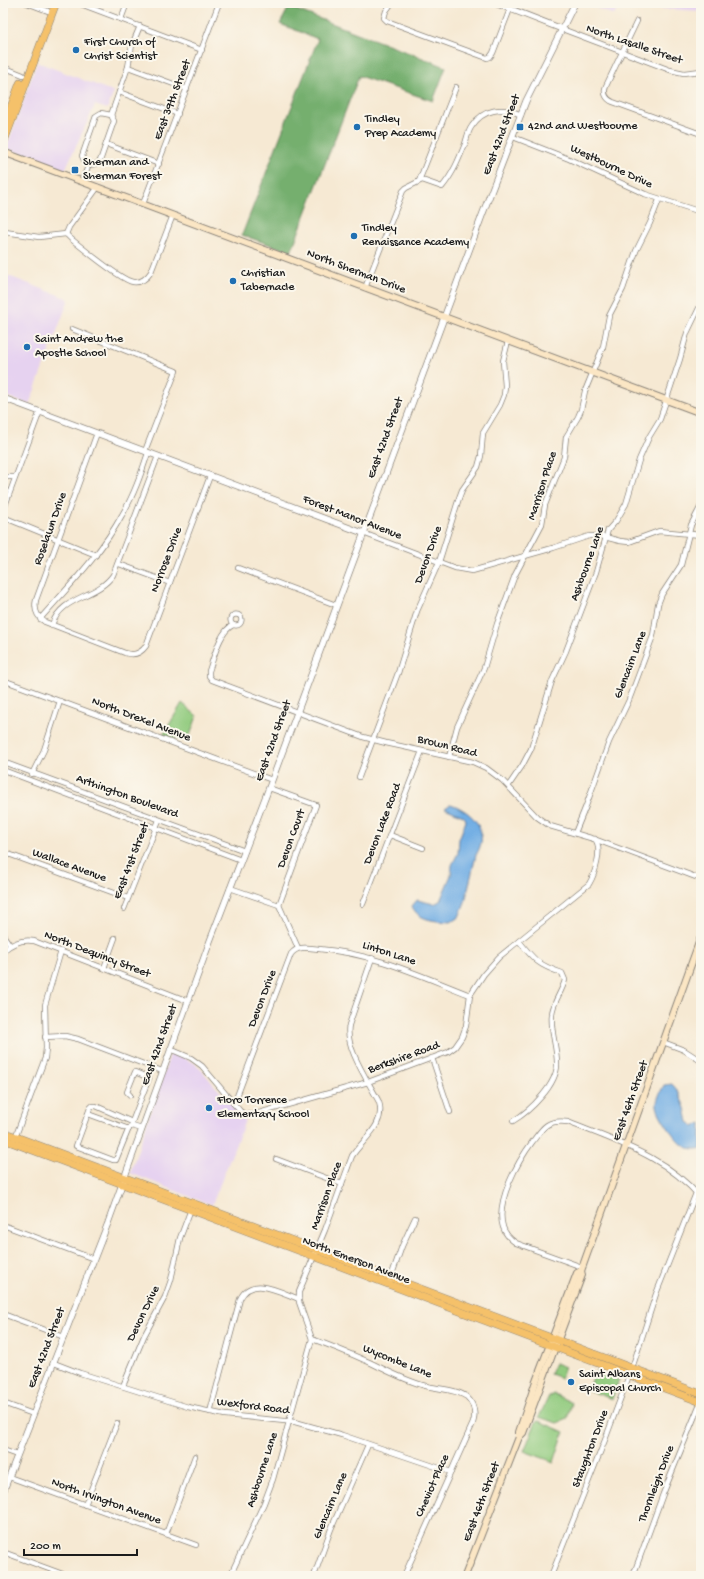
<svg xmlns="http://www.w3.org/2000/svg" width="704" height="1579" font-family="'Gochi Hand',sans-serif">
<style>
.built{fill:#e6d2f0}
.green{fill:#92cb7f;stroke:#57744e}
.forest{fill:#75af6e;stroke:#486645}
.water{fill:#72aee4;stroke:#476580}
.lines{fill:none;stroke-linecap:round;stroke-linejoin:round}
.minor-casing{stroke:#898278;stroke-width:6}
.tertiary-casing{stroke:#898278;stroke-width:7}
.secondary-casing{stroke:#898278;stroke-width:8}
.primary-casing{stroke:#898278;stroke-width:8}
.minor{stroke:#fff;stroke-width:4.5}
.tertiary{stroke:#fff;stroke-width:5.5}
.secondary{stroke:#fbe6c4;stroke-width:6}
.primary{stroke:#f5c16b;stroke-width:7}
.poi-dot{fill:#1f6fb2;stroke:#fbf7ec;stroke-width:1.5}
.labels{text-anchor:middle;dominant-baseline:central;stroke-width:4;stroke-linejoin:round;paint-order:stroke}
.poi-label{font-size:12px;fill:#1c1c1c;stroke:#fbf7ec;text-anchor:start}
.street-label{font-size:12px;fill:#1c1c1c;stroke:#fbf7ec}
</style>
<rect width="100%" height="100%" fill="#fbf7ec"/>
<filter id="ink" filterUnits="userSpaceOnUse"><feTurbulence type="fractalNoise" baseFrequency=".025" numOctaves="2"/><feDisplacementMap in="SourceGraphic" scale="8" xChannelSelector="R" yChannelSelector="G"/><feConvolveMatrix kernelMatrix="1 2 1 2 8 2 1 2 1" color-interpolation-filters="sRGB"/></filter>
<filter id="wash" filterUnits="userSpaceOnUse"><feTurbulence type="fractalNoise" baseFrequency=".012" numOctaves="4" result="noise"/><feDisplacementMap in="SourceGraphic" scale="16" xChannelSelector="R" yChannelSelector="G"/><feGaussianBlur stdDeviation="0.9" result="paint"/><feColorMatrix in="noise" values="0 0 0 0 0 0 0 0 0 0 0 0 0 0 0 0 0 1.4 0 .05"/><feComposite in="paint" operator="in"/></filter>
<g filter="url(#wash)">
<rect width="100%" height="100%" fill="#f6e9d3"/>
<g class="built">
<path d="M584 3H701V11L620 6 614 15Z"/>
<path d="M37 62 114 92 107 109 95 105 65 170 8 149V144Z"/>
<path d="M3 274 69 299 29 405 3 395Z"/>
<path d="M171 1052 196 1064 241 1116 246 1118 212 1205 130 1173Z"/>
</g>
<g class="green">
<path d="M182 703 197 716 188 741 163 735Z"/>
<path d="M555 1363 565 1367 561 1378 550 1374Z"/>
<path d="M596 1371 619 1380 612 1399 588 1390Z"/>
<path d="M554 1394 572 1403 567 1419 557 1423 539 1417 549 1396Z"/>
<path d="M539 1421 564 1432 554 1462 524 1451 536 1422Z"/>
</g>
<path class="forest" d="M289 7 446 67 433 101 359 76 291 252 242 235 318 39 280 24Z"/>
<g class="water">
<path d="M451 804C473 812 491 831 476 855L465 902 459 917 451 922C436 921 418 921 412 906L417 900 434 904 440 901 445 889 451 875 452 865 458 853 459 839 466 821 465 818 463 816 445 808Z"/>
<path d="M672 1084 678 1091 685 1108 688 1122 694 1126 701 1123V1148C695 1150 688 1149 683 1145 675 1139 658 1115 657 1106 656 1100 661 1091 664 1085Z"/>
</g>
</g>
<g filter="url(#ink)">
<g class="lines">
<defs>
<g id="minor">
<path d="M27 3 48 11"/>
<path d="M78 3 202 50"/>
<path d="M392 3 386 11 384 18 387 21 487 58 490 57 493 53 510 9"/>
<path d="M121 19 127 3"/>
<path d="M637 21 606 86C603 93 606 99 613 102L701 134"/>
<path d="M562 29 670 70 684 73 701 71"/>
<path d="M3 67 23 75"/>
<path d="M128 67 187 89"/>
<path d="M119 92 178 114"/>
<path d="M101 113 111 115 114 121 100 161C95 166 91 165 85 162L82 156 96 116Z"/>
<path d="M111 115 128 67 132 45 140 26"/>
<path d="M513 137 569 159 645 194 701 212"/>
<path d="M106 144 159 164"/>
<path d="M82 181 89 164"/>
<path d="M419 181 456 87"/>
<path d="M143 204 219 3"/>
<path d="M3 230 5 232 39 237 66 234"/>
<path d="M66 234 70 238C81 247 123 281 133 282 141 283 147 278 151 272L173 215"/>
<path d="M66 234 69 227 98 187"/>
<path d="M365 288 403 191 406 188 422 180 442 187C453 174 459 159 465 144 467 138 468 131 472 126 483 109 503 106 521 115"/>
<path d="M72 329 176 371 145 451"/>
<path d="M97 433 36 600C34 609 37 617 45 622L125 653C134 656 141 653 146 646L210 476"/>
<path d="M3 477H15"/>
<path d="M3 511 40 411"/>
<path d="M3 517 96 555"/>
<path d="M363 533 455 568 472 571 553 548 589 536H601L620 541 629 542 659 531 701 535"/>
<path d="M119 564 170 583"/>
<path d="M238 568 336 605"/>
<circle cx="236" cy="620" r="5.5"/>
<path d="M40 619C69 586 101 554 122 515 134 495 141 474 148 453"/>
<path d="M52 625C61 596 97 598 113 575L158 456"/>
<path d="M233 625C220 631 214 657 209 671V676L212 680 363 737 386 743 473 762 486 768 502 780 537 817 550 826 594 839 701 879"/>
<path d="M3 680 272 780"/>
<path d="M449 757 457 727 484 668 497 624 515 575 542 524 545 505 564 457 566 437 578 417 581 410 585 391 603 347 609 316 623 289 636 251 650 223 659 200"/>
<path d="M3 762 245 851"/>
<path d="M3 770 241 860"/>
<path d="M32 774 44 750 60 701"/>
<path d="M359 777 398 673 417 611 439 562 459 498 462 490 478 467 481 456 483 433 500 405 504 395 505 386 503 361 508 341"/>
<path d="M509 785 522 766 531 749 552 681 566 651 596 572 608 530 616 521 626 504 639 460 649 437 660 419 680 359 687 333 701 304"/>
<path d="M269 788 316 805 279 905"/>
<path d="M575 833 586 806 609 742 629 700 653 636 658 604 662 594 681 565 691 525 701 506"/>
<path d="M390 835 423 848"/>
<path d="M3 852 128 898"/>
<path d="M230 888 279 905"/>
<path d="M363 904 422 751"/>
<path d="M279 905 298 948"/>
<path d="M124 909 159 820"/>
<path d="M3 935 10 945"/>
<path d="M3 951C12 943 22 939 34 941L188 1001"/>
<path d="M104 968 115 938"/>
<path d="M45 1037 65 1036 78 1039 162 1071"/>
<path d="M663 1042 684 1050 701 1061"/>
<path d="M170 1049 191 1058 202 1066 240 1111 244 1114 252 1115 368 1082 448 1052 455 1047 462 1037 466 1026 470 995 484 974 499 957 589 884C595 874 603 849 595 839"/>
<path d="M432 1058 450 1112"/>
<path d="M130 1095 127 1092 135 1072 149 1078 132 1122"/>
<path d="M234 1104 291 954C298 945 309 948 319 949 373 953 421 976 470 995"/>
<path d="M92 1106H96L132 1122V1126L129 1128 116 1160H113L76 1146 90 1108Z"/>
<path d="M88 1114 129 1129"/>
<path d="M513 1121C530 1111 558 1084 557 1063 557 1047 550 1030 552 1014 553 1002 562 992 565 980L562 973C538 965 534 960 519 941"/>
<path d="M132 1126 142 1129"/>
<path d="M15 1138 45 1058 46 1048 45 1005 61 951"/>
<path d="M276 1159 342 1184"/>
<path d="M3 1225 94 1259"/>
<path d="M582 1267 516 1243C510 1239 505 1234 503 1227 495 1202 518 1161 533 1141 537 1136 541 1129 547 1125 553 1121 560 1121 568 1122 619 1143 664 1155 701 1198"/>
<path d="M390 1280 402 1246 415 1218"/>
<path d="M3 1314 64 1337"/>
<path d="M312 1339C332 1346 351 1354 369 1362 388 1371 406 1381 426 1386 438 1389 457 1389 467 1397 474 1404 476 1413 473 1423L404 1576"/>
<path d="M54 1363 80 1373 188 1407 225 1415 295 1422 342 1435 451 1472"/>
<path d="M123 1386 144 1336 165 1297 171 1280 180 1238 191 1209"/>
<path d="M3 1403 33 1414"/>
<path d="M210 1412 240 1299C252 1275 280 1292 299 1299"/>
<path d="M3 1450 17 1455"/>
<path d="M9 1477 196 1545"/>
<path d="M85 1505 117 1423"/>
<path d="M166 1534 195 1456"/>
<path d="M3 1552 68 1576"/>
<path d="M230 1576 264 1503 273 1479 312 1339 299 1302V1292L325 1230 352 1156C363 1139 386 1125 379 1102 369 1082 344 1047 349 1025L372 958"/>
<path d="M314 1576 331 1529 368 1445"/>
<path d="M551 1576 605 1440 634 1362 656 1294 696 1193"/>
<path d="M633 1576 663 1494 701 1401"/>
</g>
<g id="tertiary">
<path d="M495 3 562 29"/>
<path d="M3 398 363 533"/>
<path d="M3 1492 108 1223 210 941 272 780 483 213 526 101 575 3"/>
</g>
<g id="secondary">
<path d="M3 152 701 413"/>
<path d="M519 1437V1432L535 1384 577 1273 581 1271"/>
<path d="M465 1576 519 1437 523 1433 582 1275 581 1271 701 937"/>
</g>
<g id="primary">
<path d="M3 128 20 83"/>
<path d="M3 144 56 3"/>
<path d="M3 1132 701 1394"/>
<path d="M3 1139 701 1402"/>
</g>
</defs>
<use href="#minor" class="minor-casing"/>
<use href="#tertiary" class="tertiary-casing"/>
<use href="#secondary" class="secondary-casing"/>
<use href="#primary" class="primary-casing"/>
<use href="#minor" class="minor"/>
<use href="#tertiary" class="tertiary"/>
<use href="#secondary" class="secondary"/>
<use href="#primary" class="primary"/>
</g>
</g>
<g class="poi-dot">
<circle cx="76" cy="50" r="4"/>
<circle cx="357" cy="127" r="4"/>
<rect x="516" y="123" width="8" height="8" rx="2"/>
<rect x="71" y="166" width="8" height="8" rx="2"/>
<circle cx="354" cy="236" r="4"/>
<circle cx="233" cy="281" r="4"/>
<circle cx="27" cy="347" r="4"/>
<circle cx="209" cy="1108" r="4"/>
<circle cx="571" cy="1382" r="4"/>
</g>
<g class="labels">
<g class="poi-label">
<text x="84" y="43">First Church of<tspan x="84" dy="14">Christ Scientist</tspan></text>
<text x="365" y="120">Tindley<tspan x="365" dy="14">Prep Academy</tspan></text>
<text x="528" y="127">42nd and Westbourne</text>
<text x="83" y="163">Sherman and<tspan x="83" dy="14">Sherman Forest</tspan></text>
<text x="362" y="229">Tindley<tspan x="362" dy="14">Renaissance Academy</tspan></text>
<text x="241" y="274">Christian<tspan x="241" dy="14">Tabernacle</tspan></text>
<text x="35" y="340">Saint Andrew the<tspan x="35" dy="14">Apostle School</tspan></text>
<text x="217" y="1101">Floro Torrence<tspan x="217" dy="14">Elementary School</tspan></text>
<text x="579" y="1375">Saint Albans<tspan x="579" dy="14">Episcopal Church</tspan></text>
</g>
<g class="street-label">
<text transform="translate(634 45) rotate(19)">North Lasalle Street</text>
<text transform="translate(173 100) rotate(-69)">East 39th Street</text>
<text transform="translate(502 135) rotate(-69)">East 42nd Street</text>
<text transform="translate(611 167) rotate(25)">Westbourne Drive</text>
<text transform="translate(356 272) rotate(21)">North Sherman Drive</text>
<text transform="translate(386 438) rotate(-70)">East 42nd Street</text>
<text transform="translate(543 486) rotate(-72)">Marrison Place</text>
<text transform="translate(352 518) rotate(21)">Forest Manor Avenue</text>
<text transform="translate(51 529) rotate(-70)">Roselawn Drive</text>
<text transform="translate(429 555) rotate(-70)">Devon Drive</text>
<text transform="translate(167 560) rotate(-69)">Norrose Drive</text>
<text transform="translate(588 564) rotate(-70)">Ashbourne Lane</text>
<text transform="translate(631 665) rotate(-69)">Glencairn Lane</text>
<text transform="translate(141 720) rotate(21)">North Drexel Avenue</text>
<text transform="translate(274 741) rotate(-70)">East 42nd Street</text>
<text transform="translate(447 747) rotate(14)">Brown Road</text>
<text transform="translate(127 797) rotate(20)">Arthington Boulevard</text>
<text transform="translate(383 824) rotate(-69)">Devon Lake Road</text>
<text transform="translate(292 839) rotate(-70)">Devon Court</text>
<text transform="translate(132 861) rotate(-69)">East 41st Street</text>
<text transform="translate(69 866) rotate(20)">Wallace Avenue</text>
<text transform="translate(389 954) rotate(18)">Linton Lane</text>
<text transform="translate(97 955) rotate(21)">North Dequincy Street</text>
<text transform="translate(263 999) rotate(-69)">Devon Drive</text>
<text transform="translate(160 1045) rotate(-70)">East 42nd Street</text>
<text transform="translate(404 1058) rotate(-20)">Berkshire Road</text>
<text transform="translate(631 1101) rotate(-70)">East 46th Street</text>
<text transform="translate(327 1196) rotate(-70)">Marrison Place</text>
<text transform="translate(356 1261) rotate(21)">North Emerson Avenue</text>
<text transform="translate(144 1314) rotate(-64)">Devon Drive</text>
<text transform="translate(47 1348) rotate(-69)">East 42nd Street</text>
<text transform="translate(397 1362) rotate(22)">Wycombe Lane</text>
<text transform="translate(253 1407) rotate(7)">Wexford Road</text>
<text transform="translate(591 1449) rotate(-69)">Staughton Drive</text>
<text transform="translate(263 1470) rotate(-72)">Ashbourne Lane</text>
<text transform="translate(657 1484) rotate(-69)">Thornleigh Drive</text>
<text transform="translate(433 1486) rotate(-66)">Cheviot Place</text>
<text transform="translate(106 1502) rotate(20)">North Irvington Avenue</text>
<text transform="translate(482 1502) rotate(-69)">East 46th Street</text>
<text transform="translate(331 1506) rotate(-67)">Glencairn Lane</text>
</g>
</g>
<rect width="704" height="1579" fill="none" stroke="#fbf7ec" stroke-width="16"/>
<path d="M24 1549v6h113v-6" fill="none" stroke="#1c1c1c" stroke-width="2"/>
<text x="30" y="1549" font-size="12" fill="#1c1c1c" stroke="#fbf7ec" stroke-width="3" paint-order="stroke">200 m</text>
</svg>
